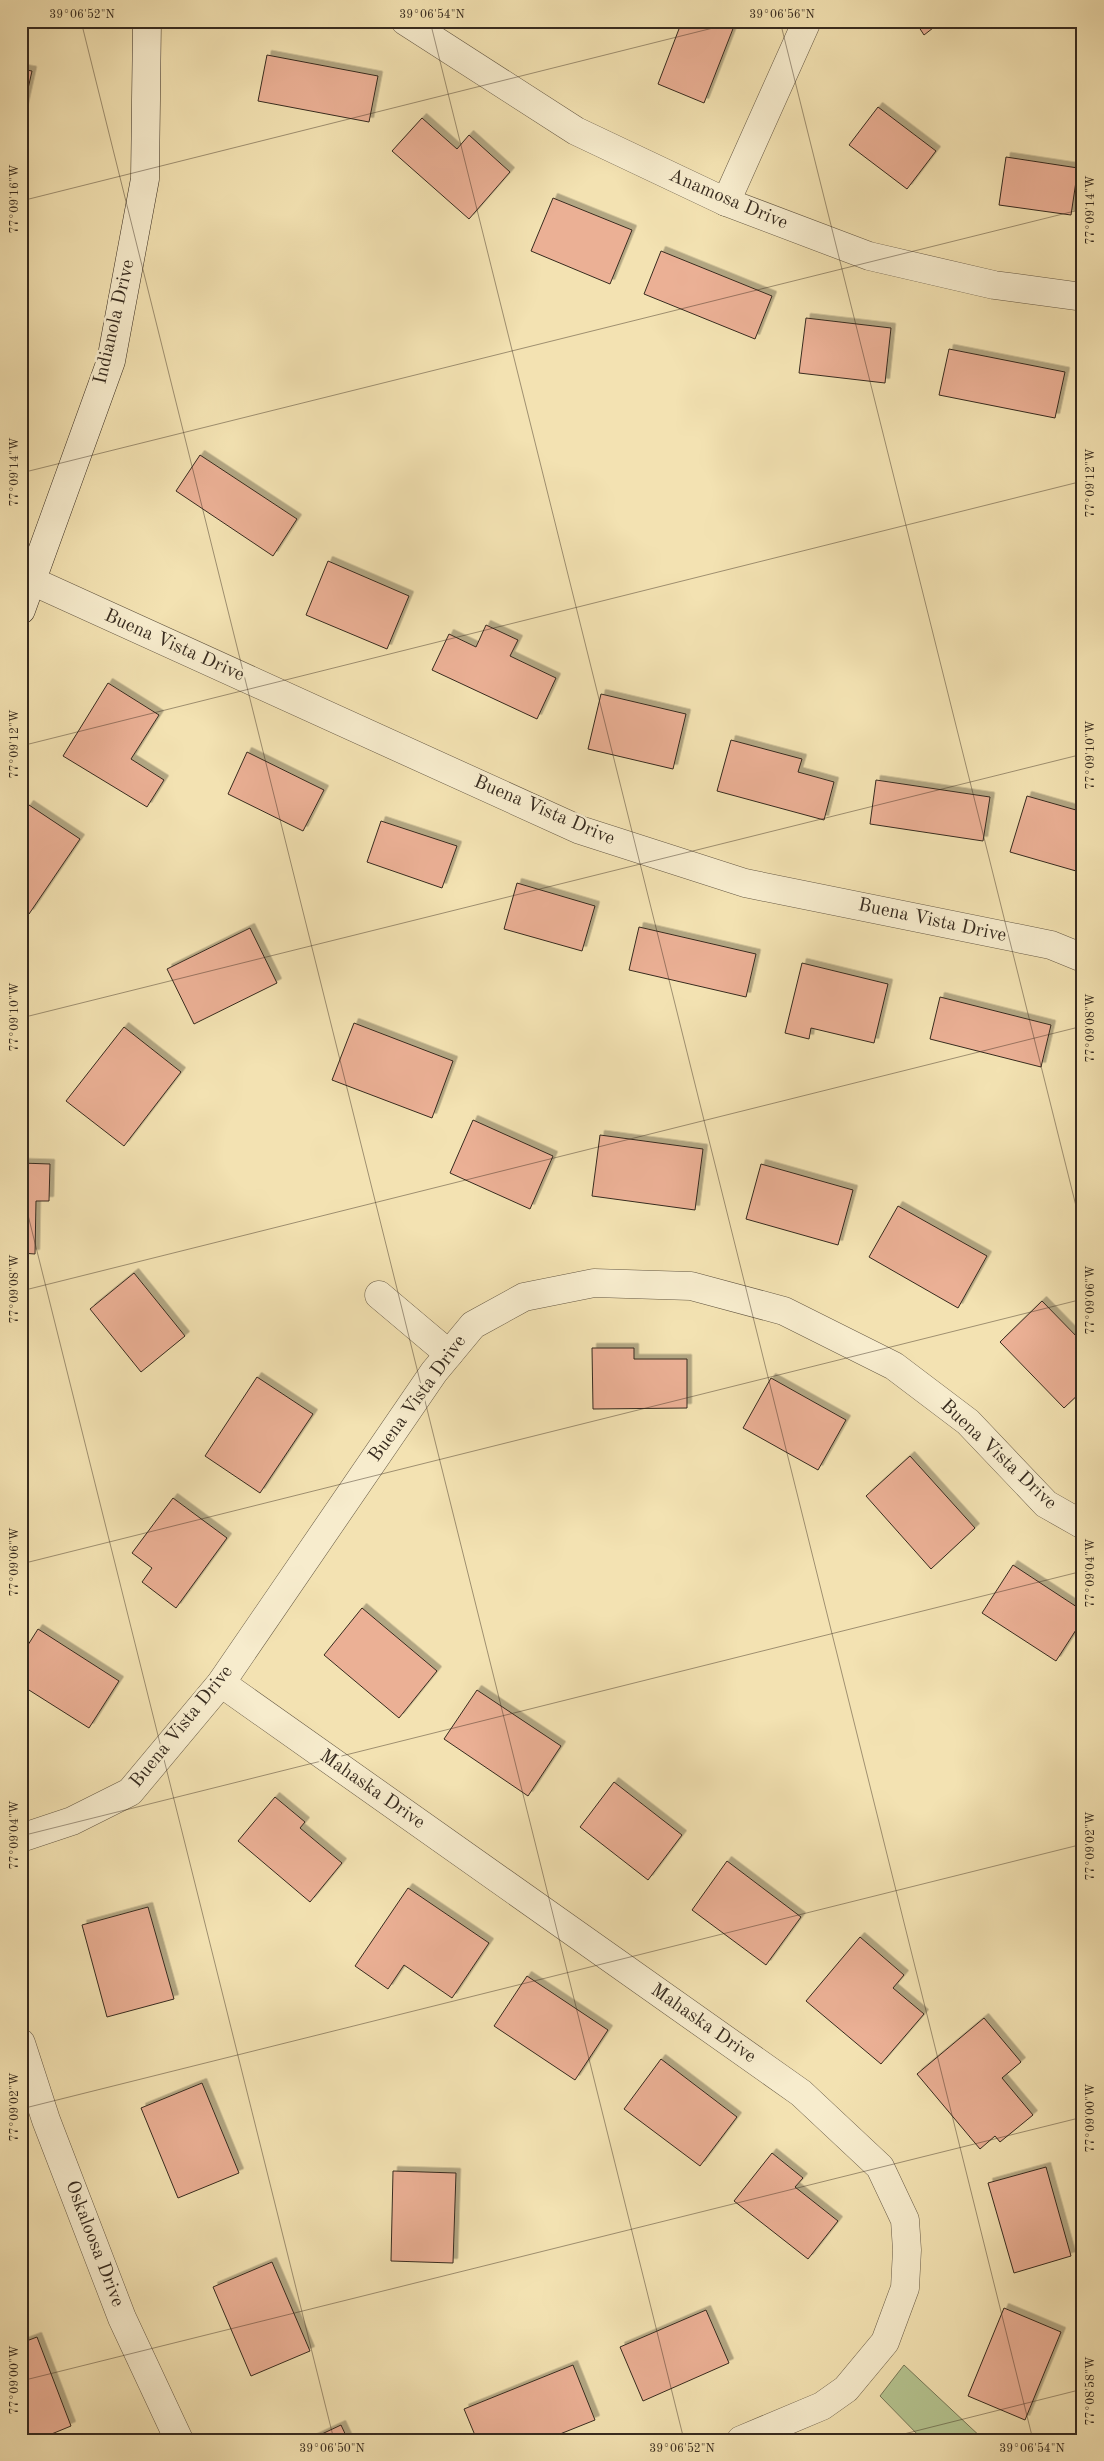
<svg xmlns="http://www.w3.org/2000/svg" width="1104" height="2461" font-family="'Old Standard TT',serif">
<style>
.green{fill:#b5c490;stroke:#767858}
.building{fill:#ebb095;stroke:#372b1f;filter:url(#shadow)}
.lines{fill:none;stroke-linecap:round;stroke-linejoin:round}
.street-casing{stroke:#665944;stroke-width:29}
.secondary-casing{stroke:#372b1f;stroke-width:29}
.street{stroke:#f7eccd;stroke-width:28}
.secondary{stroke:#f7eccd;stroke-width:28}
.ticks{fill:none;stroke:#372b1f;stroke-width:1;stroke-opacity:0.45}
.labels{text-anchor:middle;dominant-baseline:central;stroke-width:5;stroke-linejoin:round;paint-order:stroke}
.street-label{font-size:19px;fill:#372b1f;stroke:#f7eccd}
.neatline{fill:none;stroke:#372b1f;stroke-width:2}
.ticks-label{font-size:12px;text-anchor:middle;fill:#372b1f}
</style>
<defs>
<filter id="shadow"><feDropShadow dx="4.5" dy="-4.5" stdDeviation="0" flood-color="#0004"/></filter>
</defs>
<rect width="100%" height="100%" fill="#f3e2b2"/>
<filter id="stains"><feTurbulence type="fractalNoise" baseFrequency=".004" numOctaves="4"/><feColorMatrix values="0 0 0 0 .2 0 0 0 0 .09 0 0 0 0 .02 0 0 0 .5 -.17"/></filter>
<radialGradient id="worn" r=".72"><stop offset=".6" stop-color="#630" stop-opacity="0"/><stop offset="1" stop-color="#630" stop-opacity=".3"/></radialGradient>
<path class="green" d="M904 2365 984 2440H923L880 2396Z"/>
<g class="building">
<path d="M682 21H736L704 103 658 84Z"/>
<path d="M915 21H942L924 35Z"/>
<path d="M267 55 378 76 369 122 258 101Z"/>
<path d="M21 69 32 71 21 120Z"/>
<path d="M878 107 936 151 907 189 849 145Z"/>
<path d="M422 118 457 149 469 135 510 172 469 219 392 151Z"/>
<path d="M1006 157 1078 168 1071 215 999 205Z"/>
<path d="M553 198 632 230 610 284 531 251Z"/>
<path d="M661 251 772 296 755 339 644 294Z"/>
<path d="M806 318 891 328 885 383 799 373Z"/>
<path d="M949 349 1065 372 1055 418 939 395Z"/>
<path d="M200 455 297 519 273 556 176 491Z"/>
<path d="M328 561 409 596 387 649 306 615Z"/>
<path d="M486 625 518 640 510 656 556 678 537 719 432 670 449 634 476 647Z"/>
<path d="M108 683 159 715 131 759 164 780 147 807 63 756Z"/>
<path d="M601 694 686 714 673 769 588 749Z"/>
<path d="M731 740 802 759 798 772 834 782 824 820 717 791Z"/>
<path d="M247 752 324 790 303 831 228 794Z"/>
<path d="M876 780 990 797 983 841 870 824Z"/>
<path d="M1027 796 1083 812V873L1010 852Z"/>
<path d="M29 805 80 839 29 914 21 909V817Z"/>
<path d="M381 821 457 846 442 888 367 862Z"/>
<path d="M517 883 595 906 582 951 504 929Z"/>
<path d="M639 927 756 954 746 997 629 970Z"/>
<path d="M250 928 277 983 194 1024 167 969Z"/>
<path d="M802 963 888 984 874 1043 811 1028 809 1039 785 1033Z"/>
<path d="M940 997 1051 1025 1041 1067 930 1039Z"/>
<path d="M354 1023 453 1061 432 1118 332 1080Z"/>
<path d="M124 1027 181 1072 124 1146 66 1101Z"/>
<path d="M473 1120 553 1156 530 1209 450 1173Z"/>
<path d="M600 1135 703 1149 695 1210 592 1196Z"/>
<path d="M21 1163 50 1164 49 1201H36L35 1254 21 1253Z"/>
<path d="M761 1164 853 1190 838 1245 746 1219Z"/>
<path d="M898 1206 987 1256 958 1308 869 1257Z"/>
<path d="M134 1273 185 1336 141 1372 90 1309Z"/>
<path d="M1042 1301 1083 1343V1390L1064 1408 1000 1342Z"/>
<path d="M592 1348H634V1359H687V1408L593 1409Z"/>
<path d="M257 1377 313 1414 260 1493 205 1456Z"/>
<path d="M771 1378 846 1420 818 1470 743 1428Z"/>
<path d="M910 1456 975 1528 931 1569 866 1496Z"/>
<path d="M173 1498 227 1538 176 1608 142 1582 152 1568 132 1553Z"/>
<path d="M1013 1565 1083 1611V1619L1056 1661 982 1613Z"/>
<path d="M362 1608 437 1671 399 1718 324 1655Z"/>
<path d="M38 1629 119 1681 89 1728 21 1685V1656Z"/>
<path d="M477 1690 561 1746 528 1796 444 1739Z"/>
<path d="M614 1782 682 1835 648 1880 580 1827Z"/>
<path d="M275 1797 305 1822 300 1828 342 1863 310 1902 238 1841Z"/>
<path d="M727 1861 801 1917 766 1965 692 1910Z"/>
<path d="M408 1888 489 1943 452 1998 404 1965 388 1989 355 1966Z"/>
<path d="M148 1907 174 1999 107 2017 82 1925Z"/>
<path d="M860 1937 904 1975 893 1988 924 2014 881 2064 806 2001Z"/>
<path d="M527 1976 608 2030 575 2080 494 2026Z"/>
<path d="M984 2018 1021 2062 1002 2078 1033 2115 1000 2142 995 2136 980 2149 917 2074Z"/>
<path d="M661 2059 737 2117 700 2166 624 2109Z"/>
<path d="M202 2083 239 2173 178 2198 141 2108Z"/>
<path d="M772 2153 803 2178 795 2187 838 2221 808 2259 734 2201Z"/>
<path d="M1046 2167 1071 2256 1014 2273 988 2183Z"/>
<path d="M393 2171 456 2173 453 2263 391 2261Z"/>
<path d="M272 2262 310 2351 251 2376 213 2287Z"/>
<path d="M1004 2308 1061 2332 1025 2420 968 2396Z"/>
<path d="M706 2310 729 2363 643 2401 620 2347Z"/>
<path d="M37 2337 71 2426 37 2440H21V2343Z"/>
<path d="M573 2365 595 2420 545 2440H477L464 2409Z"/>
<path d="M341 2425 348 2440H309Z"/>
</g>
<g class="lines">
<defs>
<g id="street">
<path d="M405 21 576 131 726 202 869 256 994 285 1083 297"/>
<path d="M726 202 807 21"/>
<path d="M21 576 580 830 745 883 1051 945 1083 958"/>
<path d="M379 1295 449 1354"/>
<path d="M221 1683 801 2093 880 2167 905 2220 907 2250 905 2288 885 2342 846 2389 822 2406 741 2440"/>
<path d="M21 1838 72 1821 130 1792 221 1683 434 1372 473 1325 524 1297 594 1283 691 1286 784 1311 894 1366 968 1422 1046 1504 1083 1525"/>
<path d="M21 2043 46 2120 122 2318 179 2440"/>
</g>
<path id="secondary" d="M21 610 111 361 145 179 147 21"/>
</defs>
<use href="#street" class="street-casing"/>
<use href="#secondary" class="secondary-casing"/>
<use href="#street" class="street"/>
<use href="#secondary" class="secondary"/>
</g>
<path class="ticks" d="M81 21 684 2440M430 21 1033 2440M780 21 1083 1234M21 201 741 21M21 473 1083 209M21 746 1083 481M21 1018 1083 754M21 1187 334 2440M21 1291 1083 1026M21 1564 1083 1299M21 1836 1083 1571M21 2109 1083 1844M21 2381 1083 2117M880 2440 1083 2389"/>
<g class="labels">
<g class="street-label">
<text transform="translate(728 200) rotate(23)">Anamosa Drive</text>
<text transform="translate(115 322) rotate(-77)">Indianola Drive</text>
<text transform="translate(174 646) rotate(24)">Buena Vista Drive</text>
<text transform="translate(544 811) rotate(23)">Buena Vista Drive</text>
<text transform="translate(932 921) rotate(12)">Buena Vista Drive</text>
<text transform="translate(418 1399) rotate(-54)">Buena Vista Drive</text>
<text transform="translate(998 1455) rotate(43)">Buena Vista Drive</text>
<text transform="translate(182 1727) rotate(-51)">Buena Vista Drive</text>
<text transform="translate(372 1790) rotate(35)">Mahaska Drive</text>
<text transform="translate(703 2024) rotate(35)">Mahaska Drive</text>
<text transform="translate(94 2244) rotate(69)">Oskaloosa Drive</text>
</g>
</g>
<rect width="1104" height="2461" fill="none" stroke="#f3e2b2" stroke-width="55"/>
<rect x="28" y="28" width="1048" height="2406" class="neatline"/>
<g class="ticks-label">
<text x="82" y="18">39°06'52"N</text>
<text x="432" y="18">39°06'54"N</text>
<text x="782" y="18">39°06'56"N</text>
<text transform="translate(14 199) rotate(-90)" y="4">77°09'16"W</text>
<text transform="translate(1090 210) rotate(-90)" y="4">77°09'14"W</text>
<text transform="translate(14 472) rotate(-90)" y="4">77°09'14"W</text>
<text transform="translate(1090 483) rotate(-90)" y="4">77°09'12"W</text>
<text transform="translate(14 744) rotate(-90)" y="4">77°09'12"W</text>
<text transform="translate(1090 755) rotate(-90)" y="4">77°09'10"W</text>
<text transform="translate(14 1017) rotate(-90)" y="4">77°09'10"W</text>
<text transform="translate(1090 1028) rotate(-90)" y="4">77°09'08"W</text>
<text transform="translate(14 1289) rotate(-90)" y="4">77°09'08"W</text>
<text transform="translate(1090 1300) rotate(-90)" y="4">77°09'06"W</text>
<text transform="translate(14 1562) rotate(-90)" y="4">77°09'06"W</text>
<text transform="translate(1090 1573) rotate(-90)" y="4">77°09'04"W</text>
<text transform="translate(14 1835) rotate(-90)" y="4">77°09'04"W</text>
<text transform="translate(1090 1846) rotate(-90)" y="4">77°09'02"W</text>
<text transform="translate(14 2107) rotate(-90)" y="4">77°09'02"W</text>
<text transform="translate(1090 2118) rotate(-90)" y="4">77°09'00"W</text>
<text transform="translate(14 2380) rotate(-90)" y="4">77°09'00"W</text>
<text transform="translate(1090 2391) rotate(-90)" y="4">77°08'58"W</text>
<text x="332" y="2452">39°06'50"N</text>
<text x="682" y="2452">39°06'52"N</text>
<text x="1032" y="2452">39°06'54"N</text>
</g>
<rect width="100%" height="100%" filter="url(#stains)"/>
<rect width="100%" height="100%" fill="url(#worn)"/>
</svg>
